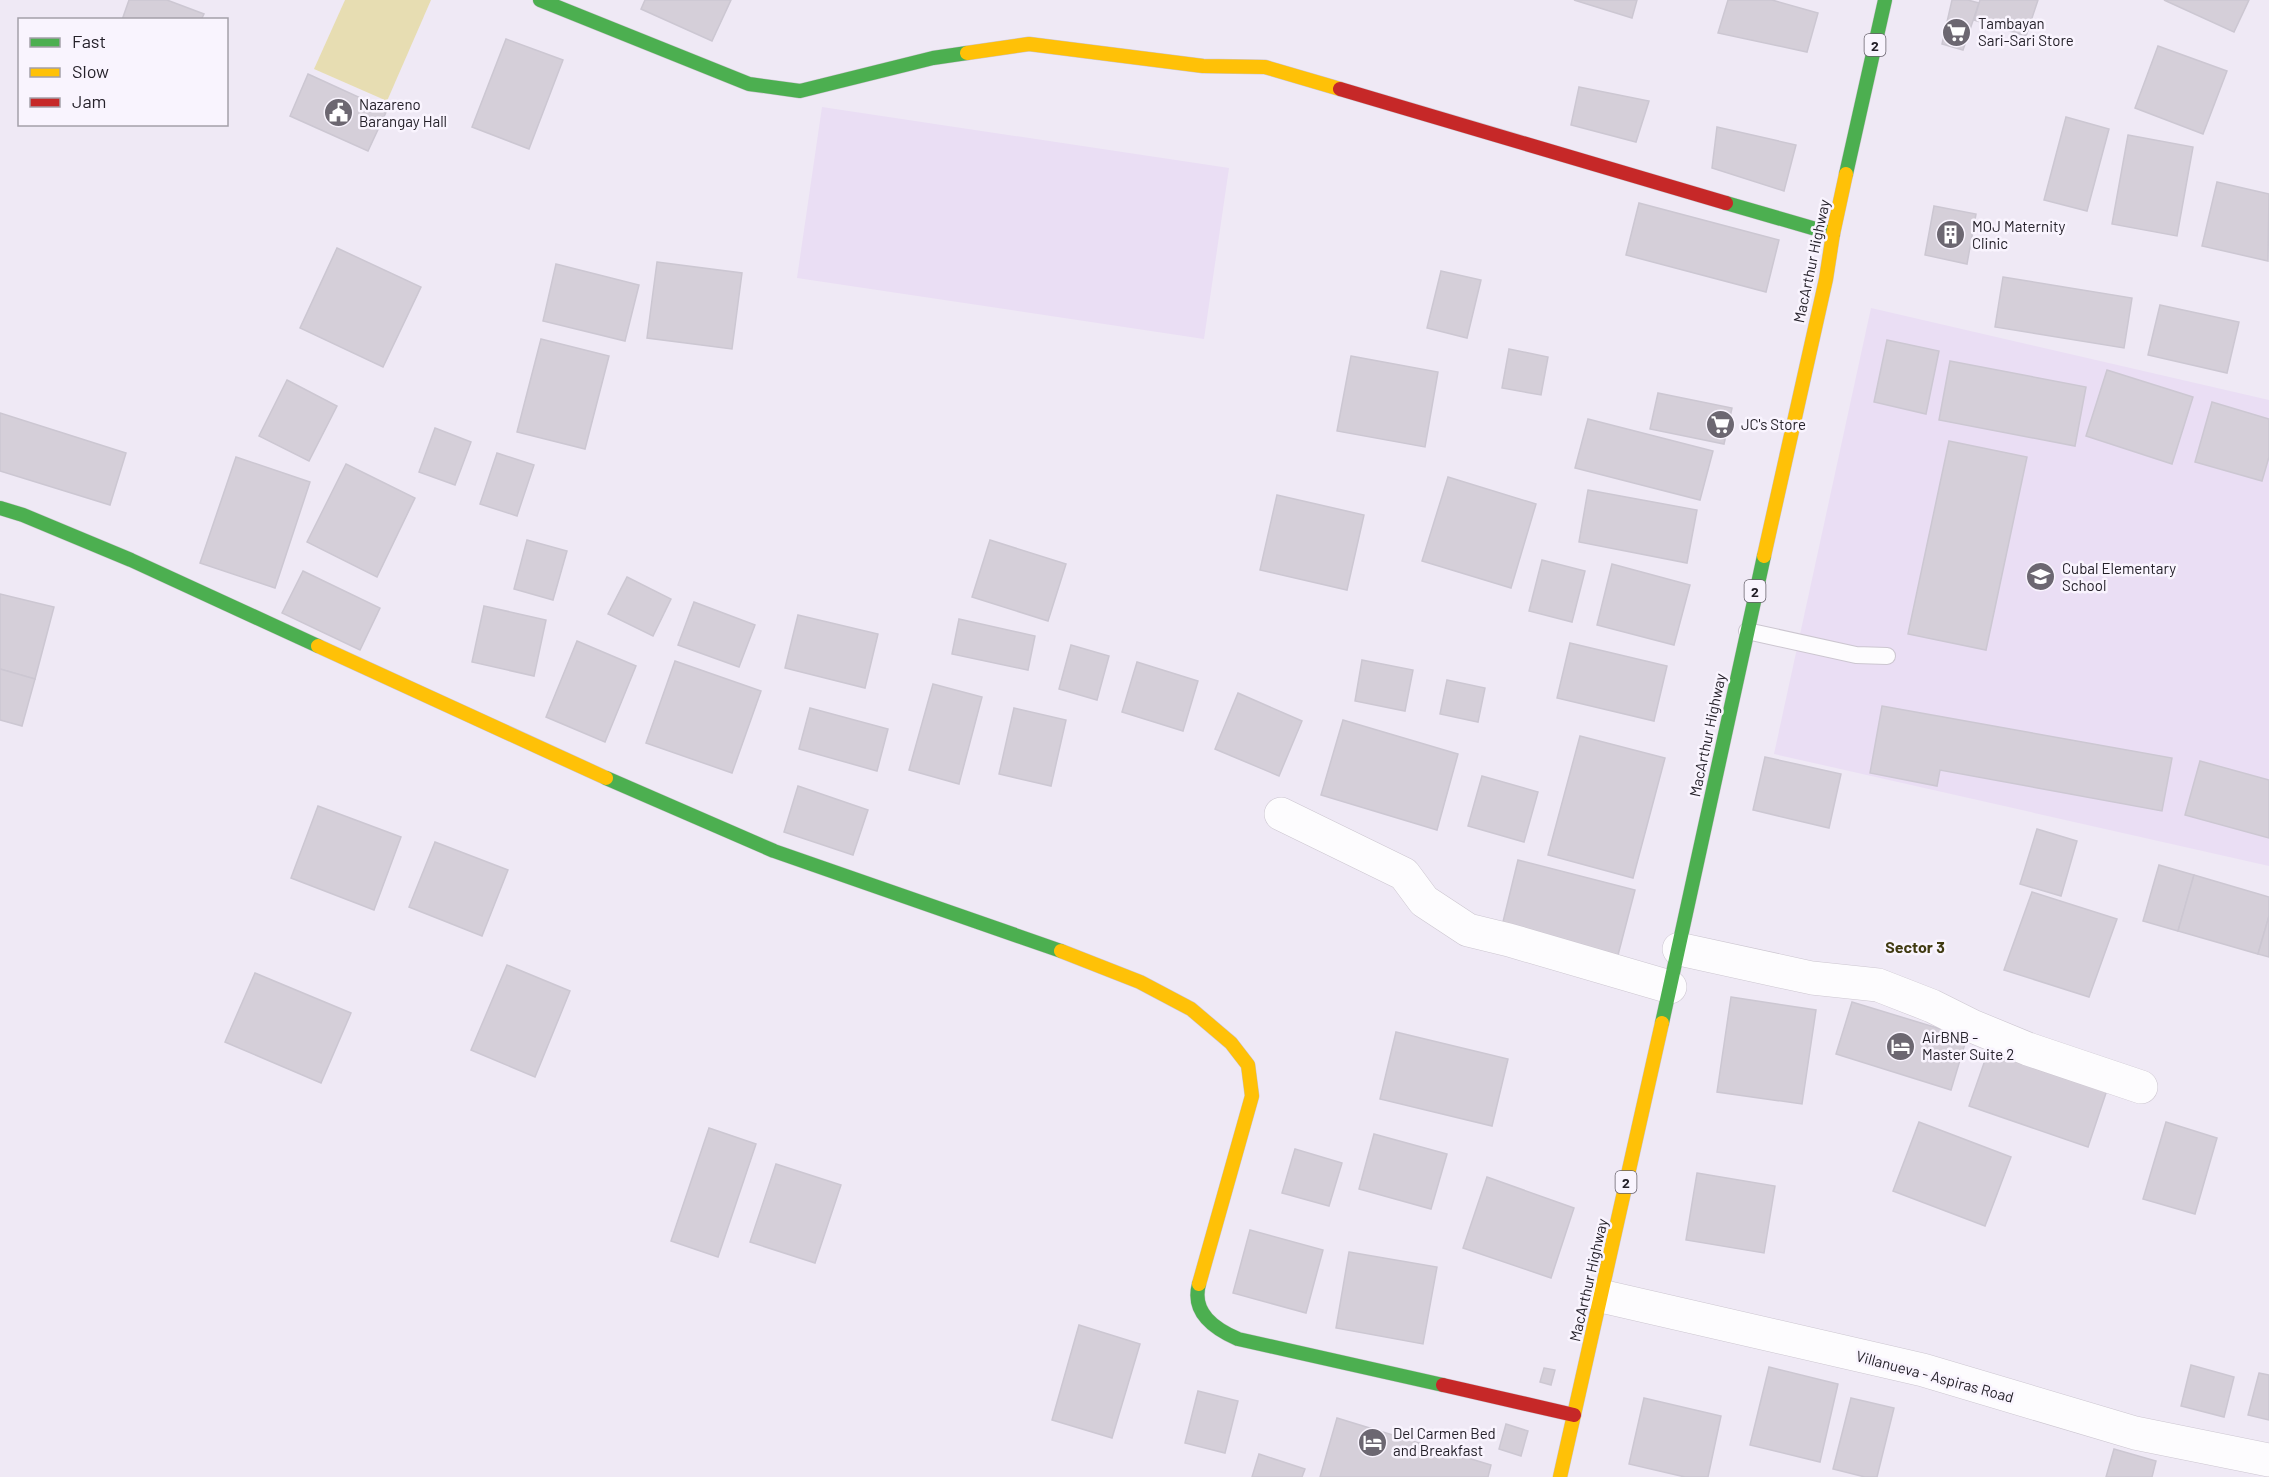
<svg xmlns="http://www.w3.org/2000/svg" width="2269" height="1477" font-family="Barlow,sans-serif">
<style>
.built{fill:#eadef4}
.green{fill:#e7ddb2}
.building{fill:#d5cfd9;stroke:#ccc7d2;stroke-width:1.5}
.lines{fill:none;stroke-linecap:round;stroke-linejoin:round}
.lane-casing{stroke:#ccc6d0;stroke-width:18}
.street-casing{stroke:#ccc6d0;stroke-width:34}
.fast-casing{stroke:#ccc6d0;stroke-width:15}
.slow-casing{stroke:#ccc6d0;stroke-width:15}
.jam-casing{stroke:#ccc6d0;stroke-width:15}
.lane{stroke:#fdfcfe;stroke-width:16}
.street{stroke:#fdfcfe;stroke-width:33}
.fast{stroke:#4caf50;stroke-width:14}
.slow{stroke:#ffc107;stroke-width:14}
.jam{stroke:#c62828;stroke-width:14}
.labels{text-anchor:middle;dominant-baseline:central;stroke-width:5;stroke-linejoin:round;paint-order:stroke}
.shield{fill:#f9f4fe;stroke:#65606a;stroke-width:1.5}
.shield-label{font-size:14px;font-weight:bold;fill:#25212a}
.poi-label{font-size:15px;fill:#25212a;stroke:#f9f4fe;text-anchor:start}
.street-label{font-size:15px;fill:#25212a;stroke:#f9f4fe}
.neighbourhood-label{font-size:16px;font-weight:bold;fill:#403a11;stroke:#f9f4fe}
</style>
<rect width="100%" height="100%" fill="#efe9f5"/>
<g class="built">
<path d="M822 107 1229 168 1204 339 797 278Z"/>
<path d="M1871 308 2269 400V866L1774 754Z"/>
</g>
<path class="green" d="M345 0H431L387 101 314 69Z"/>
<g class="building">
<path d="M129 0H167L204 14 201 20H122Z"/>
<path d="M645 0H731L712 41 641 9Z"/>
<path d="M1574 0H1637L1632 18Z"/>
<path d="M1728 0H1772L1818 13 1807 52 1718 33Z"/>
<path d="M1952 0H1968L1979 3 1963 50 1942 44Z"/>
<path d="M1980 0H2038L2026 36 1974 20Z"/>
<path d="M2164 0H2249L2234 32Z"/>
<path d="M506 39 563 60 529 149 472 127Z"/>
<path d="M2158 46 2227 71 2203 134 2135 108Z"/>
<path d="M308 74 387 110 368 151 290 116Z"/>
<path d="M1579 87 1649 101 1636 142 1571 125Z"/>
<path d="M2066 117 2109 129 2087 211 2044 200Z"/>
<path d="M1717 127 1796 145 1784 191 1712 168Z"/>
<path d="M2128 135 2193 147 2177 236 2112 224Z"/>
<path d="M2217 182 2269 194 2268 261 2202 246Z"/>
<path d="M1639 203 1779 240 1766 292 1626 255Z"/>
<path d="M1934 206 1976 214 1967 264 1925 255Z"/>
<path d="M337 248 421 287 383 367 300 328Z"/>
<path d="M657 262 742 273 732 349 647 338Z"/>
<path d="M556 264 639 285 625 341 543 321Z"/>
<path d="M1441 271 1481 280 1467 338 1427 328Z"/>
<path d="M2003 277 2132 298 2124 348 1995 327Z"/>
<path d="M2160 305 2239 322 2227 373 2148 355Z"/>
<path d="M541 339 609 356 585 449 517 432Z"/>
<path d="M1887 340 1939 351 1926 414 1874 402Z"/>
<path d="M1509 349 1548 357 1541 395 1502 388Z"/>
<path d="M1351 356 1438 372 1425 447 1337 431Z"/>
<path d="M1950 361 2086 387 2075 446 1939 420Z"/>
<path d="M2107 370 2193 397 2172 464 2086 436Z"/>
<path d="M287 380 337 406 309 461 259 436Z"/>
<path d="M1658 393 1732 408 1724 444 1650 429Z"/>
<path d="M2212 402 2269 419V457L2262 481 2195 462Z"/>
<path d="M0 413 126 453 110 505 0 471Z"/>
<path d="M1588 419 1713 451 1700 500 1575 468Z"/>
<path d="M435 428 471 442 455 485 419 472Z"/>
<path d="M1949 441 2027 457 1986 650 1908 634Z"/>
<path d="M497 453 534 465 517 516 480 504Z"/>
<path d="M236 457 310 482 275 588 200 563Z"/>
<path d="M346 464 415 498 377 577 307 542Z"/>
<path d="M1448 477 1536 504 1511 588 1422 561Z"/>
<path d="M1588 490 1697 510 1687 563 1579 542Z"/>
<path d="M1277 495 1364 515 1347 590 1260 570Z"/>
<path d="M527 540 567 551 553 600 514 589Z"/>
<path d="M990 540 1066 564 1048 621 972 597Z"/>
<path d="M1542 560 1585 571 1572 622 1529 611Z"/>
<path d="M1612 564 1690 585 1674 645 1597 625Z"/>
<path d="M303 571 380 608 360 650 282 613Z"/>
<path d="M627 577 671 599 653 636 608 614Z"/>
<path d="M0 594 54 607 35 679 0 669Z"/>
<path d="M694 602 755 625 739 667 678 645Z"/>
<path d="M484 606 546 620 534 676 472 662Z"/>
<path d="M798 615 878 634 865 688 785 668Z"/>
<path d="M959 619 1035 636 1028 670 952 654Z"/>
<path d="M577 641 636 666 605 742 546 717Z"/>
<path d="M1570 643 1667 666 1654 721 1557 698Z"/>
<path d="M1071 645 1109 656 1097 700 1059 689Z"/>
<path d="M1362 660 1413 670 1405 711 1355 701Z"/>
<path d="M675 661 761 691 732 773 646 743Z"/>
<path d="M1137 662 1198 681 1183 731 1122 712Z"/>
<path d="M0 669 35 679 22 726 0 720Z"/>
<path d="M1447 680 1485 688 1478 722 1440 714Z"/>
<path d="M933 684 982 697 959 784 909 770Z"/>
<path d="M1238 693 1302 721 1279 776 1215 749Z"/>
<path d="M1882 706 2172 758 2162 811 1940 770 1937 786 1870 773Z"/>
<path d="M810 708 888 729 877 771 799 749Z"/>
<path d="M1014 708 1066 720 1051 786 999 774Z"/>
<path d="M1343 720 1458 754 1437 830 1321 795Z"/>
<path d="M1580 736 1665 758 1633 878 1548 855Z"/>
<path d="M1765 757 1841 774 1829 828 1753 810Z"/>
<path d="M2200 761 2269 780V838L2185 815Z"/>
<path d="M1482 776 1538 792 1524 842 1468 826Z"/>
<path d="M798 786 868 810 853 855 784 832Z"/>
<path d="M318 806 401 837 374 910 291 878Z"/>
<path d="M2037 829 2077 841 2061 896 2020 884Z"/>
<path d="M435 842 508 870 482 936 409 907Z"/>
<path d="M1518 860 1635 890 1618 955 1502 926Z"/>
<path d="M2159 865 2194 875 2178 931 2143 921Z"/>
<path d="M2194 875 2269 897V916L2258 954 2178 931Z"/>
<path d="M2032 892 2117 919 2089 997 2004 970Z"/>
<path d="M2269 916V957L2258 954Z"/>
<path d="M507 965 570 991 535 1077 471 1050Z"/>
<path d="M255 973 351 1013 321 1083 225 1042Z"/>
<path d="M1731 997 1816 1010 1802 1104 1717 1092Z"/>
<path d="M1852 1002 1967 1037 1951 1090 1836 1054Z"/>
<path d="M1396 1032 1508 1059 1492 1126 1380 1099Z"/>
<path d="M1990 1046 2108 1087 2088 1147 1969 1106Z"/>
<path d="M1919 1122 2011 1157 1985 1226 1893 1191Z"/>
<path d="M2166 1122 2217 1138 2195 1214 2143 1199Z"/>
<path d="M709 1128 756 1144 718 1257 671 1241Z"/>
<path d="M1374 1134 1447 1154 1431 1209 1359 1189Z"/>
<path d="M1295 1149 1342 1163 1329 1206 1282 1193Z"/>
<path d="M776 1164 841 1185 815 1263 750 1242Z"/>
<path d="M1697 1173 1775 1186 1764 1253 1686 1240Z"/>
<path d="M1487 1177 1574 1208 1551 1278 1463 1248Z"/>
<path d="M1250 1230 1323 1250 1306 1313 1233 1293Z"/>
<path d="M1349 1252 1437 1267 1423 1344 1336 1328Z"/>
<path d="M1079 1325 1140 1344 1112 1438 1052 1420Z"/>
<path d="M2191 1365 2234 1377 2224 1417 2181 1406Z"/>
<path d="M1769 1367 1838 1384 1820 1462 1750 1445Z"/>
<path d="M1544 1368 1555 1370 1551 1385 1540 1382Z"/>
<path d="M2259 1373 2269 1375V1420L2248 1415Z"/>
<path d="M1198 1391 1238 1401 1225 1453 1185 1443Z"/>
<path d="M1644 1398 1721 1416 1708 1477H1685L1629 1464Z"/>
<path d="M1851 1398 1894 1408 1877 1477H1865L1833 1469Z"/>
<path d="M1337 1418 1491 1465 1488 1477H1320Z"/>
<path d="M1506 1424 1528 1431 1521 1456 1499 1449Z"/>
<path d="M2114 1449 2156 1461 2152 1477H2106Z"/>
<path d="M1259 1454 1305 1469 1302 1477H1252Z"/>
</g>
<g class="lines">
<defs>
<path id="lane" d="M1747 631 1856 655 1887 656"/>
<g id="street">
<path d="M1281 814 1404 874 1424 901 1468 930 1509 940 1670 987"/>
<path d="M1679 949 1812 978 1878 985 1932 1006 1972 1026 2028 1049 2141 1087"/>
<path d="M1601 1296 1923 1370 2135 1433 2269 1460"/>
</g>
<g id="fast">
<path d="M540 0 749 84 800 91 933 58 967 53"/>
<path d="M1846 174 1885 0"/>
<path d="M1726 203 1833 234"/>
<path d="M0 508 23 515 131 560 318 646"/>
<path d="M606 778 774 851 1061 951"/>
<path d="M1662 1023 1764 556"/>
<path d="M1199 1284C1191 1313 1215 1329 1238 1339L1443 1385"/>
</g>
<g id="slow">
<path d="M967 53 1029 44 1203 66 1265 67 1340 89"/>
<path d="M1764 556 1826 279 1833 234 1846 174"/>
<path d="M318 646 606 778"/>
<path d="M1061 951 1140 982 1191 1009 1231 1043 1248 1065 1252 1096 1199 1284"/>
<path d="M1560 1477 1662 1023"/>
</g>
<g id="jam">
<path d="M1340 89 1726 203"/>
<path d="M1443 1385 1574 1415"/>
</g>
</defs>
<use href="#lane" class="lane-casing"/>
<use href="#street" class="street-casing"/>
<use href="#fast" class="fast-casing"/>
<use href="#slow" class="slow-casing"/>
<use href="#jam" class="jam-casing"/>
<use href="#lane" class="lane"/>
<use href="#street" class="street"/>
<use href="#fast" class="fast"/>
<use href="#slow" class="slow"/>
<use href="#jam" class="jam"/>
</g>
<defs>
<symbol id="supermarket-disc" viewBox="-11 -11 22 22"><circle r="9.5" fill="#6c6771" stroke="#f9f4fe"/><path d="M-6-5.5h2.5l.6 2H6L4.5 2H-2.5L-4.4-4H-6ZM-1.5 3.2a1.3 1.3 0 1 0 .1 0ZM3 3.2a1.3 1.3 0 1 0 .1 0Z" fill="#fff"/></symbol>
<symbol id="civic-disc" viewBox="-11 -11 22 22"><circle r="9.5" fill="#6c6771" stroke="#f9f4fe"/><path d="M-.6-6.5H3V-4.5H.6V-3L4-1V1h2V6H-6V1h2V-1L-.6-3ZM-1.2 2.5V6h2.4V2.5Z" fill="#fff"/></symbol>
<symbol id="building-disc" viewBox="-11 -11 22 22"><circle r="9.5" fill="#6c6771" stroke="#f9f4fe"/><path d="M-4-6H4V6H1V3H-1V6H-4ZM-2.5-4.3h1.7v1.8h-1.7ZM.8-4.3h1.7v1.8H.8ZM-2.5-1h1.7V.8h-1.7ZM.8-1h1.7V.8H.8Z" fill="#fff"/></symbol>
<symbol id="school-disc" viewBox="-11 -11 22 22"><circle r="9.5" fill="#6c6771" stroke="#f9f4fe"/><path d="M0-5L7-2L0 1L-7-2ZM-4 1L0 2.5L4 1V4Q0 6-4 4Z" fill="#fff"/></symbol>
<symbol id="hotel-disc" viewBox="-11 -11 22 22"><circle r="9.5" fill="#6c6771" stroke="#f9f4fe"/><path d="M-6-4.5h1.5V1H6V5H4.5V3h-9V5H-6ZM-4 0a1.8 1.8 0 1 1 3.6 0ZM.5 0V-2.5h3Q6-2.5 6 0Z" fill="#fff"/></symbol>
</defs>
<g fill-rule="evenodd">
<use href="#supermarket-disc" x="1940" y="16" width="33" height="33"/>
<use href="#civic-disc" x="322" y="96" width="33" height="33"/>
<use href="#building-disc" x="1934" y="218" width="33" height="33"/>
<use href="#supermarket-disc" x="1704" y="408" width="33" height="33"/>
<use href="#school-disc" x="2024" y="560" width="33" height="33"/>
<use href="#hotel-disc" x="1884" y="1030" width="33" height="33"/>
<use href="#hotel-disc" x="1356" y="1426" width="33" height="33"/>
</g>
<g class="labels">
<g class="shield">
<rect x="1864.5" y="34" width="21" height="22" rx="4.5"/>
<rect x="1744.5" y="580" width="21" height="22" rx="4.5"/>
<rect x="1615.5" y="1171" width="21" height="22" rx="4.5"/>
</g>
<g class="shield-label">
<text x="1875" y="45">2</text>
<text x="1755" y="591">2</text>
<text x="1626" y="1182">2</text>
</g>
<g class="poi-label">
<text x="1978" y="23">Tambayan<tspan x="1978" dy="17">Sari-Sari Store</tspan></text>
<text x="359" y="104">Nazareno<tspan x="359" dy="17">Barangay Hall</tspan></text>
<text x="1972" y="226">MOJ Maternity<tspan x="1972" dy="17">Clinic</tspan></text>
<text x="1741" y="424">JC's Store</text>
<text x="2062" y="568">Cubal Elementary<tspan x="2062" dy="17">School</tspan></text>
<text x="1922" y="1037">AirBNB -<tspan x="1922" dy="17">Master Suite 2</tspan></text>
<text x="1393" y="1433">Del Carmen Bed<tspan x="1393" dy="17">and Breakfast</tspan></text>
</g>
<g class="street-label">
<text transform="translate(1811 261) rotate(-78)">MacArthur Highway</text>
<text transform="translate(1707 735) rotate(-78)">MacArthur Highway</text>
<text transform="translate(1588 1280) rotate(-77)">MacArthur Highway</text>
<text transform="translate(1935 1376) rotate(15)">Villanueva - Aspiras Road</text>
</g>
<g class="neighbourhood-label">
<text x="1915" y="946">Sector 3</text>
</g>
</g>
<rect x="18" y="18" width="210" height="108" fill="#f9f4fe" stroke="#a4a0a9" stroke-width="1.5"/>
<rect x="30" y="38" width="30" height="9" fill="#4caf50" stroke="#a4a0a9" stroke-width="1.5"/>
<text x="72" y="48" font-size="18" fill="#25212a">Fast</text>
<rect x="30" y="68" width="30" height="9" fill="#ffc107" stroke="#a4a0a9" stroke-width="1.5"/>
<text x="72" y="78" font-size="18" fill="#25212a">Slow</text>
<rect x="30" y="98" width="30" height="9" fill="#c62828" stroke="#a4a0a9" stroke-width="1.5"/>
<text x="72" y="108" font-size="18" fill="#25212a">Jam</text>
</svg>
